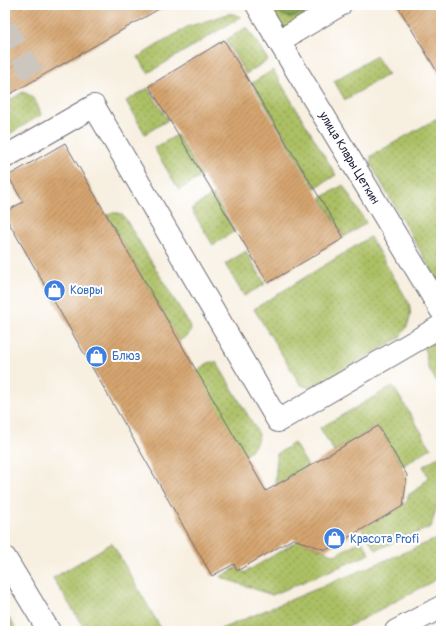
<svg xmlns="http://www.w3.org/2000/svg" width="446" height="636" font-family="Pangolin,sans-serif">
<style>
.grass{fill:url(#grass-dots);stroke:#66704f}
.forest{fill:url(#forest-firs);stroke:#55644a}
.building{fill:url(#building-hatch)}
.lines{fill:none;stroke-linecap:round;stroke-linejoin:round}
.minor-tunnel{stroke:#ccc6bf;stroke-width:22;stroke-dasharray:22 11;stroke-linecap:butt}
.minor-casing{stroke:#6d6a75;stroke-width:24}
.minor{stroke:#fff;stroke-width:22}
.labels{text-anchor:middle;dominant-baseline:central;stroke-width:4;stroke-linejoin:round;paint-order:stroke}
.street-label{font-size:12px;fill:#22223b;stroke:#fff}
.shop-label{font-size:12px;fill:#366cbe;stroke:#fff;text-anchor:start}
</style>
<defs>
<pattern id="grass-dots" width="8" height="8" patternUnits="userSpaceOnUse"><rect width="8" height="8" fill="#abbf63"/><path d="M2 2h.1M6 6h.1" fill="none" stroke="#8b9b53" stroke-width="1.8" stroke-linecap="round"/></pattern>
<pattern id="forest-firs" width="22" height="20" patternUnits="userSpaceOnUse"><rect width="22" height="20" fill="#88a659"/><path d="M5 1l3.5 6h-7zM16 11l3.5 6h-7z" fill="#6f874b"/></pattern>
<pattern id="building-hatch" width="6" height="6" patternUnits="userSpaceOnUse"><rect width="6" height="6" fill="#d5a570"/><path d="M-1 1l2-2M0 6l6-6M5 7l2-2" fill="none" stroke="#ac865d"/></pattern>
</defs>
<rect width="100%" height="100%" fill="#fff"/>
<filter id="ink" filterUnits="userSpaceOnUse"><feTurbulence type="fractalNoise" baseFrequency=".025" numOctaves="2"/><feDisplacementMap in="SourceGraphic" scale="8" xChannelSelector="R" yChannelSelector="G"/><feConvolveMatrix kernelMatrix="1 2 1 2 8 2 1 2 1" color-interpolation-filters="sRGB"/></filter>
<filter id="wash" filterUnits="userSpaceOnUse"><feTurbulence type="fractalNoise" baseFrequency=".012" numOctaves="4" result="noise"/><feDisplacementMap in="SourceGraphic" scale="16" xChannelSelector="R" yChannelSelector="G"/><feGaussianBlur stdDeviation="0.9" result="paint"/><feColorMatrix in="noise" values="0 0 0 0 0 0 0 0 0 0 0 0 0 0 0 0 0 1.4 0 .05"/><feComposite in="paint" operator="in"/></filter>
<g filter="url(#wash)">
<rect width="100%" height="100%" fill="#f7efe0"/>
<g class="grass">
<path d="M269 5H326L283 30Z"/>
<path d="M228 14H233L241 17 148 73 138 57 187 27Z"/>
<path d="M247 27 268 60 246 74 226 40Z"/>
<path d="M376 56 388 74 345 100 334 81Z"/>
<path d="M273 70 336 175 315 188 252 83Z"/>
<path d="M148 88 168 120 145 134 126 101Z"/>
<path d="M23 92C34 96 38 104 41 115L6 136 5 135V103Z"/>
<path d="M441 116V287L371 165V156Z"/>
<path d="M177 135 202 176 179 190 154 148Z"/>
<path d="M343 185 366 223 344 237 321 198Z"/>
<path d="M213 195 235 231 213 245 191 209Z"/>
<path d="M113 213H118L123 215 191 327C191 335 185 337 179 341L107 215Z"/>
<path d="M370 237 409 303C413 318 408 327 398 339L321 383C312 388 309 389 300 384L254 309Z"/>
<path d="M246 251 265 284 244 296 225 264Z"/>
<path d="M441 335V352H440L441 354V389L428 367 424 345Z"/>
<path d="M212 362 217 363 259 434C258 444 252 449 245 456L196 371 208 363Z"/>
<path d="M393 386 431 448 402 466 378 426 334 451 320 428Z"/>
<path d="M294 443 308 466 275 485 277 454Z"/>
<path d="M438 457 441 462V491L431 527 376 550 362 529 407 502 408 495C416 490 424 485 428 476L423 466Z"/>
<path d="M441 537V577L340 631H216Z"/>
<path d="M299 540 335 555 362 540 370 554 272 595 220 577 239 566 244 573Z"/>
<path d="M112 543 160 627 150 631H86L53 578Z"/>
<path d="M5 611 17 631H5Z"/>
</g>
<path class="forest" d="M274 5H315C305 11 291 23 280 13 277 11 276 7 274 5Z"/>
<g id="blocks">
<g class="building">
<path d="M5 5H166L5 97Z"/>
<path d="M397 5H441V78Z"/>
<path d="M224 40 344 238 268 283 149 86Z"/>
<path d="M65 143 266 491 378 426 407 475 403 506 326 550 293 539 237 571 234 564 212 576 5 216V212L23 202 8 176Z"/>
</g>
</g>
</g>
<g filter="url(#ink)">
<use href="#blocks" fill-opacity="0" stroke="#6d6a75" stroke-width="1"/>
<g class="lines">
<path class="minor-tunnel" d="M5 27 36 80"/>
<defs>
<g id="minor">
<path d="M257 5 441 310"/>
<path d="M279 41 340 5"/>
<path d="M5 157 94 106 278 421 441 326"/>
<path d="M5 558 49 631"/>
<path d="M396 631 441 607"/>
</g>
</defs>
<use href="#minor" class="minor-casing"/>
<use href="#minor" class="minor"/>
</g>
</g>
<defs>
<symbol id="shop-disc" viewBox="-11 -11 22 22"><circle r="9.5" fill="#3f7fe0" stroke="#fff"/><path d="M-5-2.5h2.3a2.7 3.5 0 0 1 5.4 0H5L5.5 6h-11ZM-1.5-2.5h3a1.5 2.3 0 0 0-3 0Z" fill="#fff"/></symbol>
</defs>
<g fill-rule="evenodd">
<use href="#shop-disc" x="42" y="278" width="25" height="25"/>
<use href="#shop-disc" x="84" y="344" width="25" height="25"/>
<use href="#shop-disc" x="322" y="526" width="25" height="25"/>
</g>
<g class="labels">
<g class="street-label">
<text transform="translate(349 158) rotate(59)">улица Клары Цеткин</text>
</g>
<g class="shop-label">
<text x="70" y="290">Ковры</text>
<text x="112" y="356">Блюз</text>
<text x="350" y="539">Красота Profi</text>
</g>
</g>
<rect width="446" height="636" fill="none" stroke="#fff" stroke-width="20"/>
</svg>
